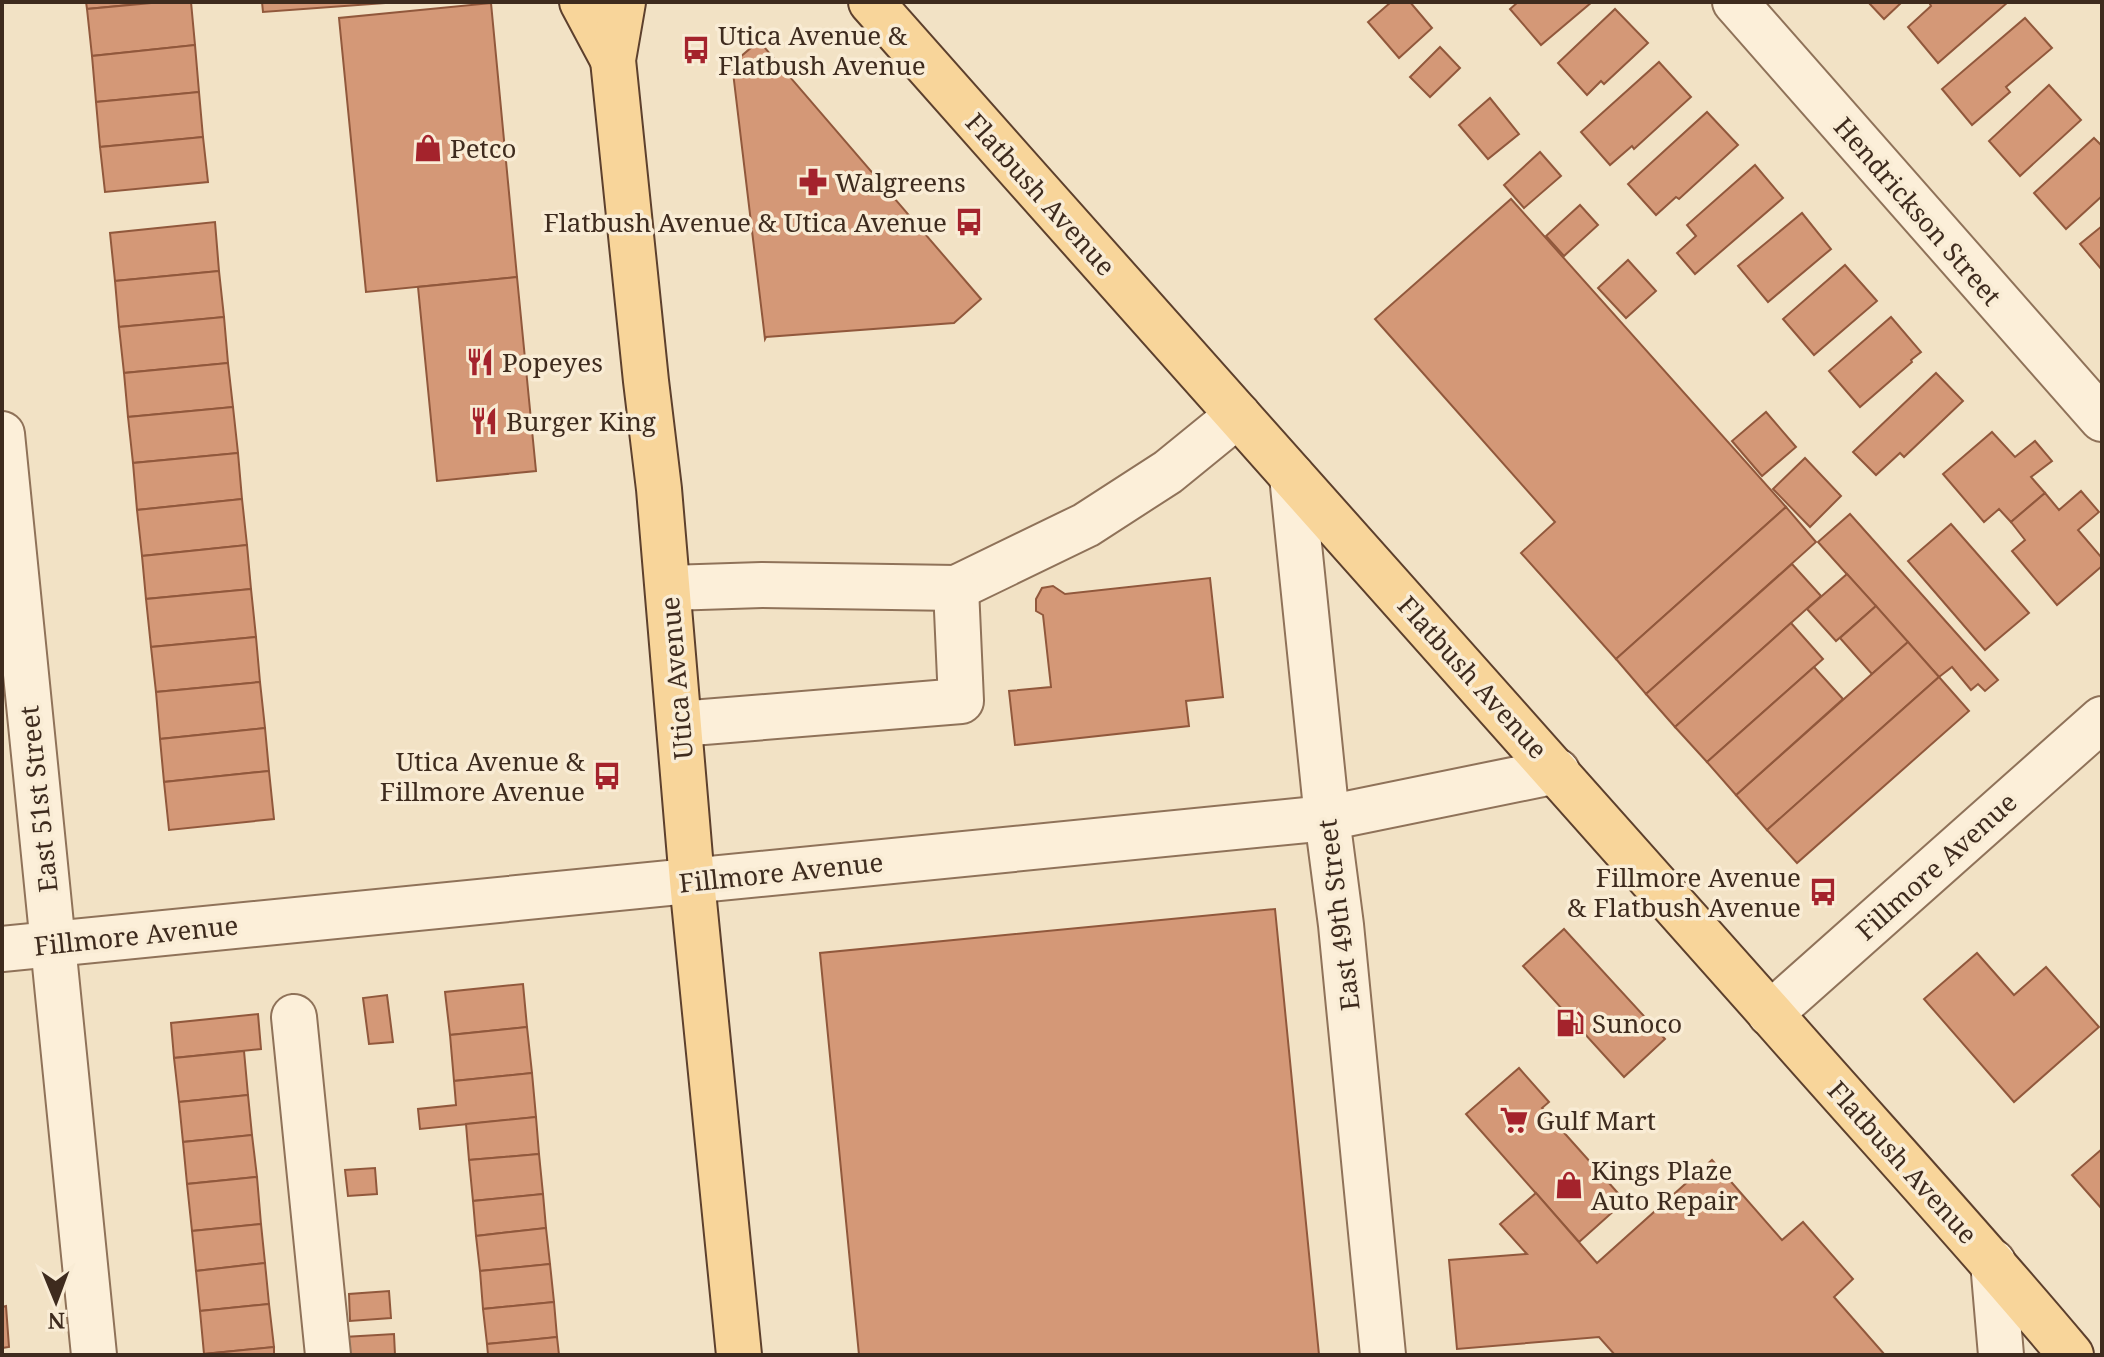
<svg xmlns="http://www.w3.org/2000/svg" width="2104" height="1357" font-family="'Noto Serif',serif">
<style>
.building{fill:#d49877;stroke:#91583c;stroke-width:2}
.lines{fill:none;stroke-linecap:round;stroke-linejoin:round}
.minor-casing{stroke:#8f7259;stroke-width:48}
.major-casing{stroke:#5d402d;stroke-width:48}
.minor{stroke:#fcefd9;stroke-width:44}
.major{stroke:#f8d59a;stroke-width:44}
.labels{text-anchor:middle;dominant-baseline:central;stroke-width:7;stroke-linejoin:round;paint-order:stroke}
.poi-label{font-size:26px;fill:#3e2b1e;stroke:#f9ecd5;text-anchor:start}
.street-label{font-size:26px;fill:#3e2b1e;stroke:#f9ecd5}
</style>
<rect width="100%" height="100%" fill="#f2e2c5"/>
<g class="building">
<path d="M86 2H162L87 9Z"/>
<path d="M162 2H191L195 45 92 56 87 9Z"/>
<path d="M262 2H399L263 12Z"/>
<path d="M1391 2H1410L1432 28 1399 58 1368 22Z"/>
<path d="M1518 2H1592L1541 45 1510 9Z"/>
<path d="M1868 2H1902L1884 19Z"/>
<path d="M2008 2 1938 63 1908 27 1931 6 1929 2Z"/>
<path d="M491 3 517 277 366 292 339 18Z"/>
<path d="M1615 9 1648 43 1604 84 1601 81 1587 95 1558 63Z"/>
<path d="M2025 18 2052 48 2006 87 2010 92 1972 125 1942 89Z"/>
<path d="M759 41 981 299 954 323 766 337 765 339 732 64Z"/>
<path d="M195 45 199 92 96 102 92 56Z"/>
<path d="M1440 47 1460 68 1430 97 1410 77Z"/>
<path d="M1659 62 1691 97 1634 149 1632 146 1610 165 1581 132Z"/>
<path d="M2049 85 2081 120 2020 176 1989 141Z"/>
<path d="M199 92 203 137 100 147 96 102Z"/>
<path d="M1490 98 1519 134 1488 159 1459 125Z"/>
<path d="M1707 112 1738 145 1679 199 1676 197 1656 215 1628 184Z"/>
<path d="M203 137 208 182 105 192 100 147Z"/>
<path d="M2094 138 2102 146V196L2066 229 2034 193Z"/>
<path d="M1540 152 1561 176 1524 208 1504 185Z"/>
<path d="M1755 165 1783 198 1695 274 1677 253 1696 236 1687 225Z"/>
<path d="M1511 199 1786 507 1616 659 1521 553 1555 522 1375 319Z"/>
<path d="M1580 205 1598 225 1564 256 1546 236Z"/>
<path d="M1802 213 1831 249 1768 302 1738 266Z"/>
<path d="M215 222 219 271 115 281 110 233Z"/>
<path d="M2102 226V270L2080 244Z"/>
<path d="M1628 260 1656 291 1626 318 1598 288Z"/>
<path d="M1845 265 1877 301 1814 355 1783 319Z"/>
<path d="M219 271 224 317 119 327 115 281Z"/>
<path d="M517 277 536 471 437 481 418 287Z"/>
<path d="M224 317 228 363 124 373 119 327Z"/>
<path d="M1891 317 1921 352 1911 360 1912 362 1860 407 1829 371Z"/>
<path d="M228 363 233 407 128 417 124 373Z"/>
<path d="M1936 373 1963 401 1904 457 1900 453 1876 475 1853 452Z"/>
<path d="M233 407 238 453 133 463 128 417Z"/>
<path d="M1766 412 1796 447 1762 476 1732 441Z"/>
<path d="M1992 432 2015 457 2035 441 2052 461 2031 477 2045 493 2011 522 1999 509 1984 522 1943 474Z"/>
<path d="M238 453 242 499 137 510 133 463Z"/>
<path d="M1805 458 1841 496 1810 527 1773 489Z"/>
<path d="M2081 491 2099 512 2078 530 2102 558V566L2057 605 2012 551 2025 540 2011 522 2045 493 2059 510Z"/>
<path d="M242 499 247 545 142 556 137 510Z"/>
<path d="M1786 507 1816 542 1646 694 1616 659Z"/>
<path d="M1850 514 1998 680 1985 691 1978 684 1971 690 1952 667 1939 677 1818 542Z"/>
<path d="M1951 524 2029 613 1985 650 1908 561Z"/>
<path d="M247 545 251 589 146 599 142 556Z"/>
<path d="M1792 564 1821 596 1675 727 1646 694Z"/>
<path d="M1847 574 1876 606 1836 641 1807 609Z"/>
<path d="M1210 578 1223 697 1186 701 1189 726 1015 745 1009 691 1051 687 1043 615 1036 611V599L1042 588 1053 586 1065 594Z"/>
<path d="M251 589 256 637 151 647 146 599Z"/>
<path d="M1876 606 1908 642 1872 674 1840 638Z"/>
<path d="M1791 623 1823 659 1707 762 1675 727Z"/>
<path d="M256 637 260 682 156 692 151 647Z"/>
<path d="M1908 642 1939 677 1767 830 1736 795Z"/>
<path d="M1814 667 1843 699 1736 795 1707 762Z"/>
<path d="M1939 677 1969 711 1797 863 1767 830Z"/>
<path d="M260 682 265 728 160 739 156 692Z"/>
<path d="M265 728 269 771 164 782 160 739Z"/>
<path d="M269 771 274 819 169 830 164 782Z"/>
<path d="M1275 909 1319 1355H859L820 953Z"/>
<path d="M1564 929 1665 1039 1624 1077 1523 966Z"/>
<path d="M1977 953 2014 995 2046 967 2099 1027 2014 1102 1924 999Z"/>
<path d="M523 984 527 1027 450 1035 445 992Z"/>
<path d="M387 995 393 1042 369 1044 363 998Z"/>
<path d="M258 1014 261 1049 174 1058 171 1023Z"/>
<path d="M527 1027 532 1073 454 1081 450 1035Z"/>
<path d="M244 1051 248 1095 179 1102 174 1058Z"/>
<path d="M1519 1068 1549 1102 1542 1108 1625 1201 1579 1242 1466 1114Z"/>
<path d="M532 1073 536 1117 420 1129 418 1109 456 1105 454 1081Z"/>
<path d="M248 1095 252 1135 183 1142 179 1102Z"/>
<path d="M536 1117 539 1154 469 1160 466 1124Z"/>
<path d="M252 1135 257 1177 187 1184 183 1142Z"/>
<path d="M2102 1149V1209L2072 1175Z"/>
<path d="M539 1154 543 1194 473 1201 469 1160Z"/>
<path d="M1712 1160 1782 1240 1803 1222 1853 1279 1834 1297 1885 1355H1615L1599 1337 1457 1349 1449 1260 1527 1254 1500 1224 1536 1193 1597 1263Z"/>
<path d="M375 1168 377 1194 348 1196 345 1170Z"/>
<path d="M257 1177 261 1224 192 1231 187 1184Z"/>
<path d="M543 1194 546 1228 476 1236 473 1201Z"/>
<path d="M261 1224 265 1263 196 1271 192 1231Z"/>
<path d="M546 1228 550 1264 480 1271 476 1236Z"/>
<path d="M265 1263 269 1304 200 1311 196 1271Z"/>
<path d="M550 1264 554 1302 483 1309 480 1271Z"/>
<path d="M389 1291 391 1318 350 1321 349 1294Z"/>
<path d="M554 1302 557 1337 487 1344 483 1309Z"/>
<path d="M269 1304 274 1347 204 1354 200 1311Z"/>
<path d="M6 1306 9 1347 2 1348V1307Z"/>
<path d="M394 1334 395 1355H346L344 1337Z"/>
<path d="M557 1337 559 1355H488L487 1344Z"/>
<path d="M274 1347V1355H204V1354Z"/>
</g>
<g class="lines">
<defs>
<g id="minor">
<path d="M1735 2 2102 419"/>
<path d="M2 434 94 1355"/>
<path d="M1292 476 1327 818 1341 925 1383 1355"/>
<path d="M669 588 762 585 956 588 1086 525 1168 472 1238 415"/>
<path d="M679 724 961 701 956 588"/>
<path d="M2 949 1327 818 1557 771"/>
<path d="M1770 1014 2102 719"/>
<path d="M294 1017 328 1355"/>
<path d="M1993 1262 2001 1355"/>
</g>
<g id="major">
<path d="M582 2 613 60"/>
<path d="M623 2 613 60 646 381 659 489 692 881 739 1355"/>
<path d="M871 2C1170 340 1471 676 1771 1014 1871 1128 1974 1239 2071 1355"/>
</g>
</defs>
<use href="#minor" class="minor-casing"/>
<use href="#major" class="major-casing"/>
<use href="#minor" class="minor"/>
<use href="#major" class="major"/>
</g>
<defs>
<symbol id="bus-bare" viewBox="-9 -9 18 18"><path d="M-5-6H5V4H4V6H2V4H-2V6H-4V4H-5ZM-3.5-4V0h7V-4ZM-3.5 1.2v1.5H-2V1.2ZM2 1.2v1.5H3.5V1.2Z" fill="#a4232c" stroke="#f9ecd5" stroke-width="2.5" paint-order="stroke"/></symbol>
<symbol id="shop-bare" viewBox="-9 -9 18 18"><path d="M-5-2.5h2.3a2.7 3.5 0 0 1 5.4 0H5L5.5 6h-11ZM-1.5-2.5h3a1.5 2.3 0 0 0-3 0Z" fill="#a4232c" stroke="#f9ecd5" stroke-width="2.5" paint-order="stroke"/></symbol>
<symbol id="pharmacy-bare" viewBox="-9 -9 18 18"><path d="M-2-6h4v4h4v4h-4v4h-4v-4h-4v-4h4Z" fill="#a4232c" stroke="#f9ecd5" stroke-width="2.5" paint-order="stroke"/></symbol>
<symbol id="restaurant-bare" viewBox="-9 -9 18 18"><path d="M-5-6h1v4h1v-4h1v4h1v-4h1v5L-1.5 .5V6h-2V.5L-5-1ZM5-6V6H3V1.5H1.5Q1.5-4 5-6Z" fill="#a4232c" stroke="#f9ecd5" stroke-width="2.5" paint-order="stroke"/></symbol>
<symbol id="fuel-bare" viewBox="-9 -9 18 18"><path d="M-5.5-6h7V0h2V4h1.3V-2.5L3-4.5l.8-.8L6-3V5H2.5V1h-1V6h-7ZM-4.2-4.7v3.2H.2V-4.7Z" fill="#a4232c" stroke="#f9ecd5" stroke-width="2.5" paint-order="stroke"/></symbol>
<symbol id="supermarket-bare" viewBox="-9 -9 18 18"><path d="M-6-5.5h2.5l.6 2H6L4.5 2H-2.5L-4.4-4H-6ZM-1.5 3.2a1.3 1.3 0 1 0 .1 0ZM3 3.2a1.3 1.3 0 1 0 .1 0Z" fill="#a4232c" stroke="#f9ecd5" stroke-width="2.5" paint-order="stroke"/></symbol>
</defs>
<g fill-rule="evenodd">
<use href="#bus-bare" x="676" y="30" width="40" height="40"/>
<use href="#shop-bare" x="408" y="128" width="40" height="40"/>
<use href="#pharmacy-bare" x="793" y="162" width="40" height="40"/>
<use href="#bus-bare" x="949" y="202" width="40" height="40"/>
<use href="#restaurant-bare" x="460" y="342" width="40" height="40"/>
<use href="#restaurant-bare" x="464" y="401" width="40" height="40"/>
<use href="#bus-bare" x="587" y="756" width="40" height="40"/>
<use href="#bus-bare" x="1803" y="872" width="40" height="40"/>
<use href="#fuel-bare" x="1550" y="1003" width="40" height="40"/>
<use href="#supermarket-bare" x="1494" y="1100" width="40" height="40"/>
<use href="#shop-bare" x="1549" y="1165" width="40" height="40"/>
</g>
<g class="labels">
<g class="poi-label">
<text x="718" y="35">Utica Avenue &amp;<tspan x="718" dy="30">Flatbush Avenue</tspan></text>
<text x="450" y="148">Petco</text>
<text x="835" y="182">Walgreens</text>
<text x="947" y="222" text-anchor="end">Flatbush Avenue &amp; Utica Avenue</text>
<text x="502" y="362">Popeyes</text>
<text x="506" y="421">Burger King</text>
<text x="585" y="761" text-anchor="end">Utica Avenue &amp;<tspan x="585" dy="30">Fillmore Avenue</tspan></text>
<text x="1801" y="877" text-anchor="end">Fillmore Avenue<tspan x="1801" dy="30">&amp; Flatbush Avenue</tspan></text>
<text x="1592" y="1023">Sunoco</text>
<text x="1536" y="1120">Gulf Mart</text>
<text x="1591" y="1170">Kings Plaze<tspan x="1591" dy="30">Auto Repair</tspan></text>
</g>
<g class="street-label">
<text transform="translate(1041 194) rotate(48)">Flatbush Avenue</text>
<text transform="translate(1918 211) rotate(49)">Hendrickson Street</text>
<text transform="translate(1473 677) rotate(48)">Flatbush Avenue</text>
<text transform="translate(676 678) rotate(-95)">Utica Avenue</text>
<text transform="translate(38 799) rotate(-96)">East 51st Street</text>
<text transform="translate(1936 866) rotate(-42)">Fillmore Avenue</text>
<text transform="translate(781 872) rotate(-6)">Fillmore Avenue</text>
<text transform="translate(1338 915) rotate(-97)">East 49th Street</text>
<text transform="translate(136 935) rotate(-6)">Fillmore Avenue</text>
<text transform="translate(1903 1162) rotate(48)">Flatbush Avenue</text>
</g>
</g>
<rect width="2104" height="1357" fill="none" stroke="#3e2b1e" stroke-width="8"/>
<g transform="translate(56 1301) rotate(179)" stroke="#f9ecd5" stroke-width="6" paint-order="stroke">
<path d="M0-6L14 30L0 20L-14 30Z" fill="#3e2b1e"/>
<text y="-12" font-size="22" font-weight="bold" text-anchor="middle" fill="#3e2b1e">N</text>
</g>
</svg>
